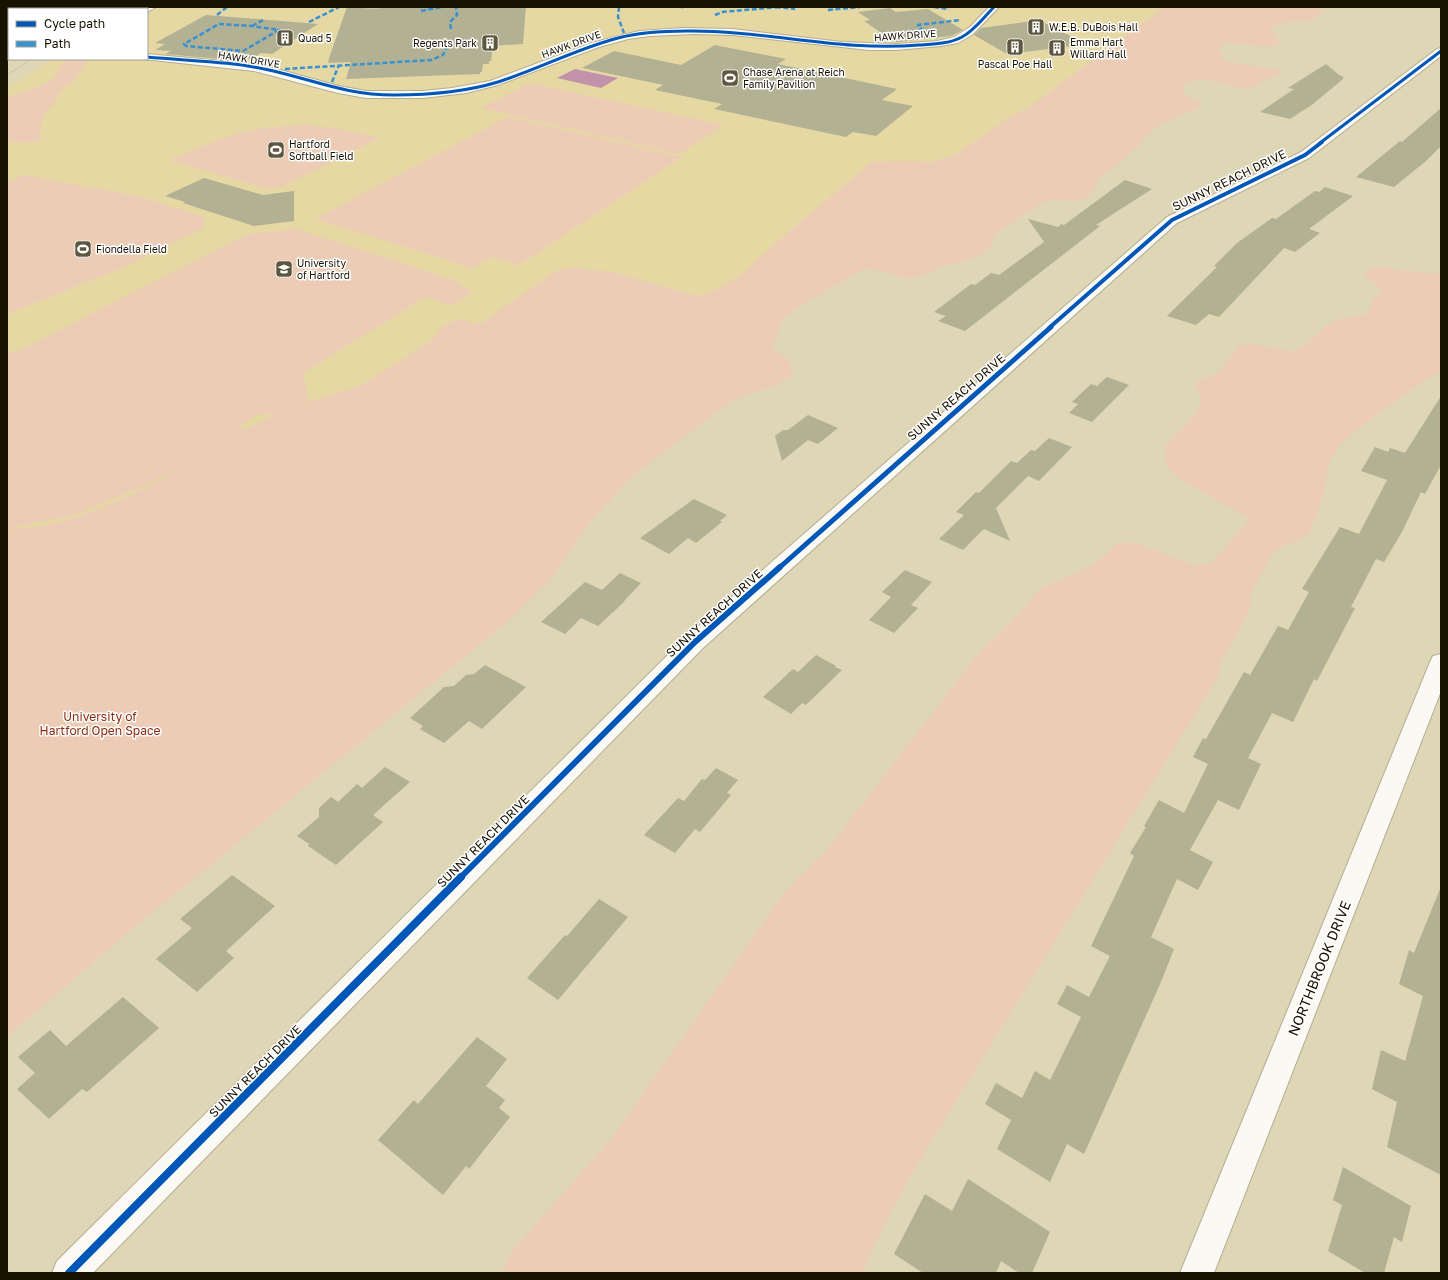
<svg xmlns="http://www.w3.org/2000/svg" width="1448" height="1280" font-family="'Golos Text',sans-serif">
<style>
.built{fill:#e5d8a3}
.green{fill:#ecccb5;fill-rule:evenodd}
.water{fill:#c292aa}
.building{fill:#b3b193}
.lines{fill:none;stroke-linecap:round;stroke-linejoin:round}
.street-casing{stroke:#b4ad93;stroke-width:2}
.street{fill:#faf9f4;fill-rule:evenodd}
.rail{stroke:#b8b6ae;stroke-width:1.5;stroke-dasharray:1 2;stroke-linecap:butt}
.quiet{stroke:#3992d0;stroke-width:2.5;stroke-dasharray:5 2.5;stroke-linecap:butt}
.cycleway-far4-casing{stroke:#fff;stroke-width:4}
.cycleway-far3-casing{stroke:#fff;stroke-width:5.5}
.cycleway-far2-casing{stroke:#fff;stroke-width:7}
.cycleway-far1-casing{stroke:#fff;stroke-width:9}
.cycleway-casing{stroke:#fff;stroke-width:11}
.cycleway-far4{stroke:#0057b8;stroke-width:3}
.cycleway-far3{stroke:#0057b8;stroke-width:4}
.cycleway-far2{stroke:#0057b8;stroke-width:5}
.cycleway-far1{stroke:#0057b8;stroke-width:6}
.cycleway{stroke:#0057b8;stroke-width:8}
.labels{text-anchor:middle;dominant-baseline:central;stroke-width:3;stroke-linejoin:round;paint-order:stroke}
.far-poi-label{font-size:10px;fill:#171200;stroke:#fff;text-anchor:start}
.far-street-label{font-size:10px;fill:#171200;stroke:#fff}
.street-label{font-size:12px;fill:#171200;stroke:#fff}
.park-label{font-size:12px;fill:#8b2c0f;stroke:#fff}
.near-street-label{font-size:14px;fill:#171200;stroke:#fff}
</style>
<rect width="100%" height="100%" fill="#ded6b5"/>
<g class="built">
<path d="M135 7H1165L1029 107 1009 118 955 155 931 162 909 161 872 162 783 237 739 277 714 291 703 295H693L617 273 571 267 555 272 482 323 476 324 461 319 439 330 435 338 427 344 360 386 214 446 147 487 116 502 64 521 45 526 7 530V141L35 142 45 112 55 102 57 96 63 88 75 80 86 61 78 59H147V9H132Z"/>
<path d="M53 59H72L67 60 57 75 42 86 7 97V88Z"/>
</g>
<g class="green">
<path d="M7 7H92L89 9H9V57L7 58Z"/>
<path d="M1165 7H1321L1324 10 1313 21C1299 22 1281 19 1270 29L1279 40 1277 46C1259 48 1242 43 1225 43L1219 48 1222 54V59L1229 62 1278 70 1281 73C1277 77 1271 76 1266 79 1259 82 1257 87 1249 89 1232 87 1197 73 1183 85L1185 96 1201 102 1202 106 1156 126 1130 154 1098 180 1095 189 1088 197 1080 200H1067L1056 199 1046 201 1003 228 994 236 992 247C975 260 960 262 941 267 929 271 924 278 910 278 893 277 878 267 862 270L798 307 784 318 780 325 779 332 771 346 778 353 788 358 793 374C775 391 748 391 727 404L628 480 588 525 550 580 507 622 130 931 7 1037V530C20 528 34 528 46 525 94 515 147 490 187 462L146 485 74 515 7 529V354L20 350 249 234 296 229 454 280 472 293 451 305 425 297 303 373 309 400 305 403 360 386 427 344C438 335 444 321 460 320 468 319 473 325 482 323L555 272 571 267 587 270 607 271 693 295H703L714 291 739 277 783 237 872 162 909 161 931 162 944 159 955 155 1009 118 1030 107ZM277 413 242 431 244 429 239 426 257 415Z"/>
<path d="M72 59H78L87 62 75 80 63 88 57 96 55 102 45 112 39 132 42 137 39 141 24 143 7 141V97C21 94 51 85 59 72L58 68 67 60Z"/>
<path d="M530 83 723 125 679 154 481 108Z"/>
<path d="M508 117 682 157 519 265 491 257 473 268 315 219Z"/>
<path d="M308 125 334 128 379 138 282 187 268 189 169 160C195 150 220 138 247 131 267 127 288 126 308 125Z"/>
<path d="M24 175 137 196 205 217 203 228 117 270 7 314V182Z"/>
<path d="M1374 267C1397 267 1419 275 1441 273V371L1415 387 1352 433 1339 446 1330 461 1323 496 1309 534 1299 541 1284 545 1274 551 1268 560 1250 595V608L1245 619 1220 663 1218 677 908 1179 868 1257 864 1273H503L511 1252 612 1138 787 889 830 846 982 649 1022 611 1038 591 1050 584 1092 566 1117 543H1135L1196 566 1212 563 1247 522 1246 517 1179 478 1168 469C1167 464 1164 456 1165 451 1167 435 1207 414 1200 394 1199 392 1196 389 1195 386L1198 380C1223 375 1224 366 1237 346L1250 344 1295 351 1303 347 1314 336 1335 320 1359 316 1368 313 1372 301 1383 292 1362 274 1367 270Z"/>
</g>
<path class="water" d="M575 69 618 78 601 88 557 78Z"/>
<g class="building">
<path d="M347 7 376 9 387 7H526L523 44 493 46 491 61H489V64H483L482 72H480V74L346 79 351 62 328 63 329 61H328Z"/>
<path d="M890 8 896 12 928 9 963 30 951 36 898 42 893 41 864 21 870 20 858 12Z"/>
<path d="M206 15 318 24 272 54 261 53 252 59 236 57 232 60 165 54 171 51 155 50 165 44 155 43Z"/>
<path d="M1039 20 1082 42 1068 44 1073 46 1007 54 974 35 981 28Z"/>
<path d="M715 45 786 59 778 64 897 89 882 100 913 106 876 136 853 132 846 137 714 109 722 104 655 90 663 85 582 68 614 51 681 65Z"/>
<path d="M1326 64 1339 75 1344 77 1342 79H1343L1313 104 1290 119 1260 112 1294 89 1288 88Z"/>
<path d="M1441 108V146L1426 161 1394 187 1356 177 1400 141 1402 142Z"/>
<path d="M204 178 263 195 294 191V221L254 226 183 203 185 202 165 196Z"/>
<path d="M1125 180 1152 189 1096 225 1100 226 965 331 938 321 946 316 934 312 971 284 975 285 991 273 999 275 1044 242 1028 219 1058 227 1061 224 1064 225Z"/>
<path d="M1325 187 1353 196 1309 229 1320 233 1295 252 1284 248 1219 317 1209 314 1196 325 1167 316 1217 267 1214 266 1237 243 1272 218 1276 219 1315 191 1319 192Z"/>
<path d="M1107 377 1129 385 1092 422 1069 413 1078 404 1072 402 1091 384 1097 386Z"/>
<path d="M1441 396V465L1425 494 1421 492 1402 532 1384 562 1376 559 1351 607 1355 608 1317 681 1314 679 1293 722 1272 713 1248 758 1261 764 1239 810 1218 800 1190 850 1213 862 1198 890 1177 879 1151 937 1174 949 1161 982 1084 1154 1067 1144 1050 1182 997 1149 1011 1120 985 1104 996 1083 1022 1098 1035 1071 1050 1080 1081 1017 1057 1004 1067 985 1089 997 1110 956 1091 946 1134 856 1130 853 1146 827 1144 826 1159 800 1184 813 1208 764 1193 757 1203 738 1206 739 1244 672 1250 675 1278 626 1288 630 1309 592 1302 589 1340 527 1359 534 1387 480 1361 471 1375 447 1388 452 1390 448 1405 453Z"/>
<path d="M808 415 838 428 818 444 808 440 782 461 775 436 783 430H788Z"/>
<path d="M1049 438 1072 447 1039 481 1028 476 996 508 1010 541 984 529 963 550 939 539 964 515 956 512 976 492 979 493 1011 461 1017 463 1031 450 1035 451Z"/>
<path d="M694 499 727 515 720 521 722 522 696 543 688 538 669 554 640 538Z"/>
<path d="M905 570 932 582 911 605 918 608 894 633 869 620 891 597 882 592Z"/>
<path d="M620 573 641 583 624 601H625L598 626 581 618 565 634 541 622 585 582 602 590Z"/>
<path d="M816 655 836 666 835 667 842 670 806 705 802 703 791 714 763 697 793 669 798 672Z"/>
<path d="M485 665 526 687 482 729 469 721 444 743 420 729 423 726 410 718 444 687 454 686 466 675 474 674Z"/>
<path d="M385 767 410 782 373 815 383 822 336 865 308 846 309 844 297 836 319 817V808L331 797 338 802 357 784 362 788Z"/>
<path d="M716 768 738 780 727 793 731 795 700 832 695 829 675 853 644 835 678 798 684 801 702 779 705 780Z"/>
<path d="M232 875 275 906 226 951 234 958 197 992 156 959 192 928 180 919Z"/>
<path d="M1440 889 1441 890V1175L1387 1147 1397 1102 1372 1089 1381 1050 1405 1061 1423 996 1399 984 1409 950 1414 953Z"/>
<path d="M599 899 628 917 558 1000 527 978 565 935 567 936Z"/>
<path d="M123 997 159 1028 87 1092 82 1089 49 1119 17 1089 35 1073 18 1057 50 1030 66 1046Z"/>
<path d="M477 1037 507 1059 486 1086 505 1100 499 1108 510 1117 469 1169 466 1166 443 1195 378 1140 414 1100 418 1104Z"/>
<path d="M1343 1167 1411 1206 1402 1242 1394 1237 1384 1273H1365L1328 1251 1342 1205 1333 1200Z"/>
<path d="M968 1179 1050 1232 1032 1273H1019L1001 1261 996 1273H923L894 1254 925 1194 952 1211Z"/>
</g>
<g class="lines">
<defs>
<g id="street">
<path d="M144 7H156L147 12V9H142Z"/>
<path d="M989 7H999L972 35 958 43 941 46 896 50H869L733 35 694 34 650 36 628 39 599 47 498 85 466 93 423 98H366L338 93 254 71 143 59H147V54L254 64 273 68 339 86 366 91H423L452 88 490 81 591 43 639 31 683 28 733 29 842 42 896 44 937 41 954 37 970 27Z"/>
<path d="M1441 48V56L1309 158 1177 223 703 648 93 1273H52L57 1261 687 636 1167 217 1301 152 1437 49Z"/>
<path d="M1441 654V691L1214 1273H1180L1430 662 1433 656Z"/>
</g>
</defs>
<use href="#street" class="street-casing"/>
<use href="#street" class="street"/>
<g class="rail">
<path d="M112 9 116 7"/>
<path d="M7 75 32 59"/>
</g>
<g class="quiet">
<path d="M373 7H381"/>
<path d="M619 7 618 17 624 33"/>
<path d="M681 7H684"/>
<path d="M776 7 795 9"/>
<path d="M934 7 949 9"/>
<path d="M828 10 860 7"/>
<path d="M421 11 442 7"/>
<path d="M217 15 227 7"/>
<path d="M715 15 722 12 779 7"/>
<path d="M309 22 339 7"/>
<path d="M219 24 252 26 279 30 243 51 186 46 184 44Z"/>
<path d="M252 26 265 19"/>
<path d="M451 29 450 22 457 15 456 7"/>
<path d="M937 38 918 27V25L960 20"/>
<path d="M285 69 431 60 443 55 450 41"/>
<path d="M332 82 339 65"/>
</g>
<defs>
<g id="cycleway-far4">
<path d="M147 57C188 61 229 61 269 70 314 80 346 95 394 95 428 95 465 92 498 82 539 69 576 49 618 38 640 32 664 31 687 31 765 30 841 52 919 45 934 44 949 44 962 37 975 30 984 17 994 7"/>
<path d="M1320 143 1441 51"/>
</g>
<path id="cycleway-far3" d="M1049 328 1172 220 1305 155 1322 142"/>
<path id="cycleway-far2" d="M779 568 1051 327"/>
<path id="cycleway-far1" d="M460 878 695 642 780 567"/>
<path id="cycleway" d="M69 1273 461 877"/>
</defs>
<use href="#cycleway-far4" class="cycleway-far4-casing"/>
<use href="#cycleway-far3" class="cycleway-far3-casing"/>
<use href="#cycleway-far2" class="cycleway-far2-casing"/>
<use href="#cycleway-far1" class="cycleway-far1-casing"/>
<use href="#cycleway" class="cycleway-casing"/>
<use href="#cycleway-far4" class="cycleway-far4"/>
<use href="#cycleway-far3" class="cycleway-far3"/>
<use href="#cycleway-far2" class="cycleway-far2"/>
<use href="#cycleway-far1" class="cycleway-far1"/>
<use href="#cycleway" class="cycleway"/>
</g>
<defs>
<symbol id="building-square" viewBox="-11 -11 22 22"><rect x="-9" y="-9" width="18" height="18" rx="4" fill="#5d573f" stroke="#fff"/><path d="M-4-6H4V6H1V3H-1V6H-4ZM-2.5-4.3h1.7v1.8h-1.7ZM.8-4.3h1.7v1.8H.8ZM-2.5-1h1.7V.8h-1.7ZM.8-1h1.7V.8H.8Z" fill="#fff"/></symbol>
<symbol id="stadium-square" viewBox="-11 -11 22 22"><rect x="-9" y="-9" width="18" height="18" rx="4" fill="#5d573f" stroke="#fff"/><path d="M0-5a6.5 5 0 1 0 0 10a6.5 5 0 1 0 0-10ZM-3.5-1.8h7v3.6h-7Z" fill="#fff"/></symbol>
<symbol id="university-square" viewBox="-11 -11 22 22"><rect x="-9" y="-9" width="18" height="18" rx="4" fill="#5d573f" stroke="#fff"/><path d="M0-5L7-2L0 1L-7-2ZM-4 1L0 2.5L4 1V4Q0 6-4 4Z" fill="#fff"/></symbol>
</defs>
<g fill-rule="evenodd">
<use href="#building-square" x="1026" y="17" width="20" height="20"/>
<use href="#building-square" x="275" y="28" width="20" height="20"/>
<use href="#building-square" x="480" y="33" width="20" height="20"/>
<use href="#building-square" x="1005" y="37" width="20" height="20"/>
<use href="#building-square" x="1047" y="38" width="20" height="20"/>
<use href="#stadium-square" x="720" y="68" width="20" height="20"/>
<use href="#stadium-square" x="266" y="140" width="20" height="20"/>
<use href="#stadium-square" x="73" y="239" width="20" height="20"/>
<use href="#university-square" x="274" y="259" width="20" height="20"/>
</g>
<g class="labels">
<g class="far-poi-label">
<text x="1049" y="27">W.E.B. DuBois Hall</text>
<text x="298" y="38">Quad 5</text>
<text x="1070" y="42">Emma Hart<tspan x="1070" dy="12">Willard Hall</tspan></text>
<text x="477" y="43" text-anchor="end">Regents Park</text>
<text x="1015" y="64" text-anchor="middle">Pascal Poe Hall</text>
<text x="743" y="72">Chase Arena at Reich<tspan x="743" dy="12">Family Pavilion</tspan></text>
<text x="289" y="144">Hartford<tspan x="289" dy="12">Softball Field</tspan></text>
<text x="96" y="249">Fiondella Field</text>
<text x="297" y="263">University<tspan x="297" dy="12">of Hartford</tspan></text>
</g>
<g class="far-street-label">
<text transform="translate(905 35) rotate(-4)">HAWK DRIVE</text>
<text transform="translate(571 44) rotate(-20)">HAWK DRIVE</text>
<text transform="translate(249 59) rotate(9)">HAWK DRIVE</text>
</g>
<g class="street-label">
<text transform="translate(1229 180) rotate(-26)">SUNNY REACH DRIVE</text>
<text transform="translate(956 397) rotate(-41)">SUNNY REACH DRIVE</text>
<text transform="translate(714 613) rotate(-42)">SUNNY REACH DRIVE</text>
<text transform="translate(483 841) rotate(-45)">SUNNY REACH DRIVE</text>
<text transform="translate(255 1071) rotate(-45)">SUNNY REACH DRIVE</text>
</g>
<g class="park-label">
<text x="100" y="716">University of<tspan x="100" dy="14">Hartford Open Space</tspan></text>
</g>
<g class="near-street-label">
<text transform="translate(1319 968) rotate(-68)">NORTHBROOK DRIVE</text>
</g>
</g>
<rect width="1448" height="1280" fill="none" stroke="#171200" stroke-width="16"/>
<rect x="8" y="8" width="140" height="52" fill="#ffffff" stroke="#a2a099"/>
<rect x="16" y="21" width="20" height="6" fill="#0057b8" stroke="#a2a099"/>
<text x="44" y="28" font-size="12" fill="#171200">Cycle path</text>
<rect x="16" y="41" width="20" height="6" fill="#3992d0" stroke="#a2a099"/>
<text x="44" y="48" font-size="12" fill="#171200">Path</text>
</svg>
